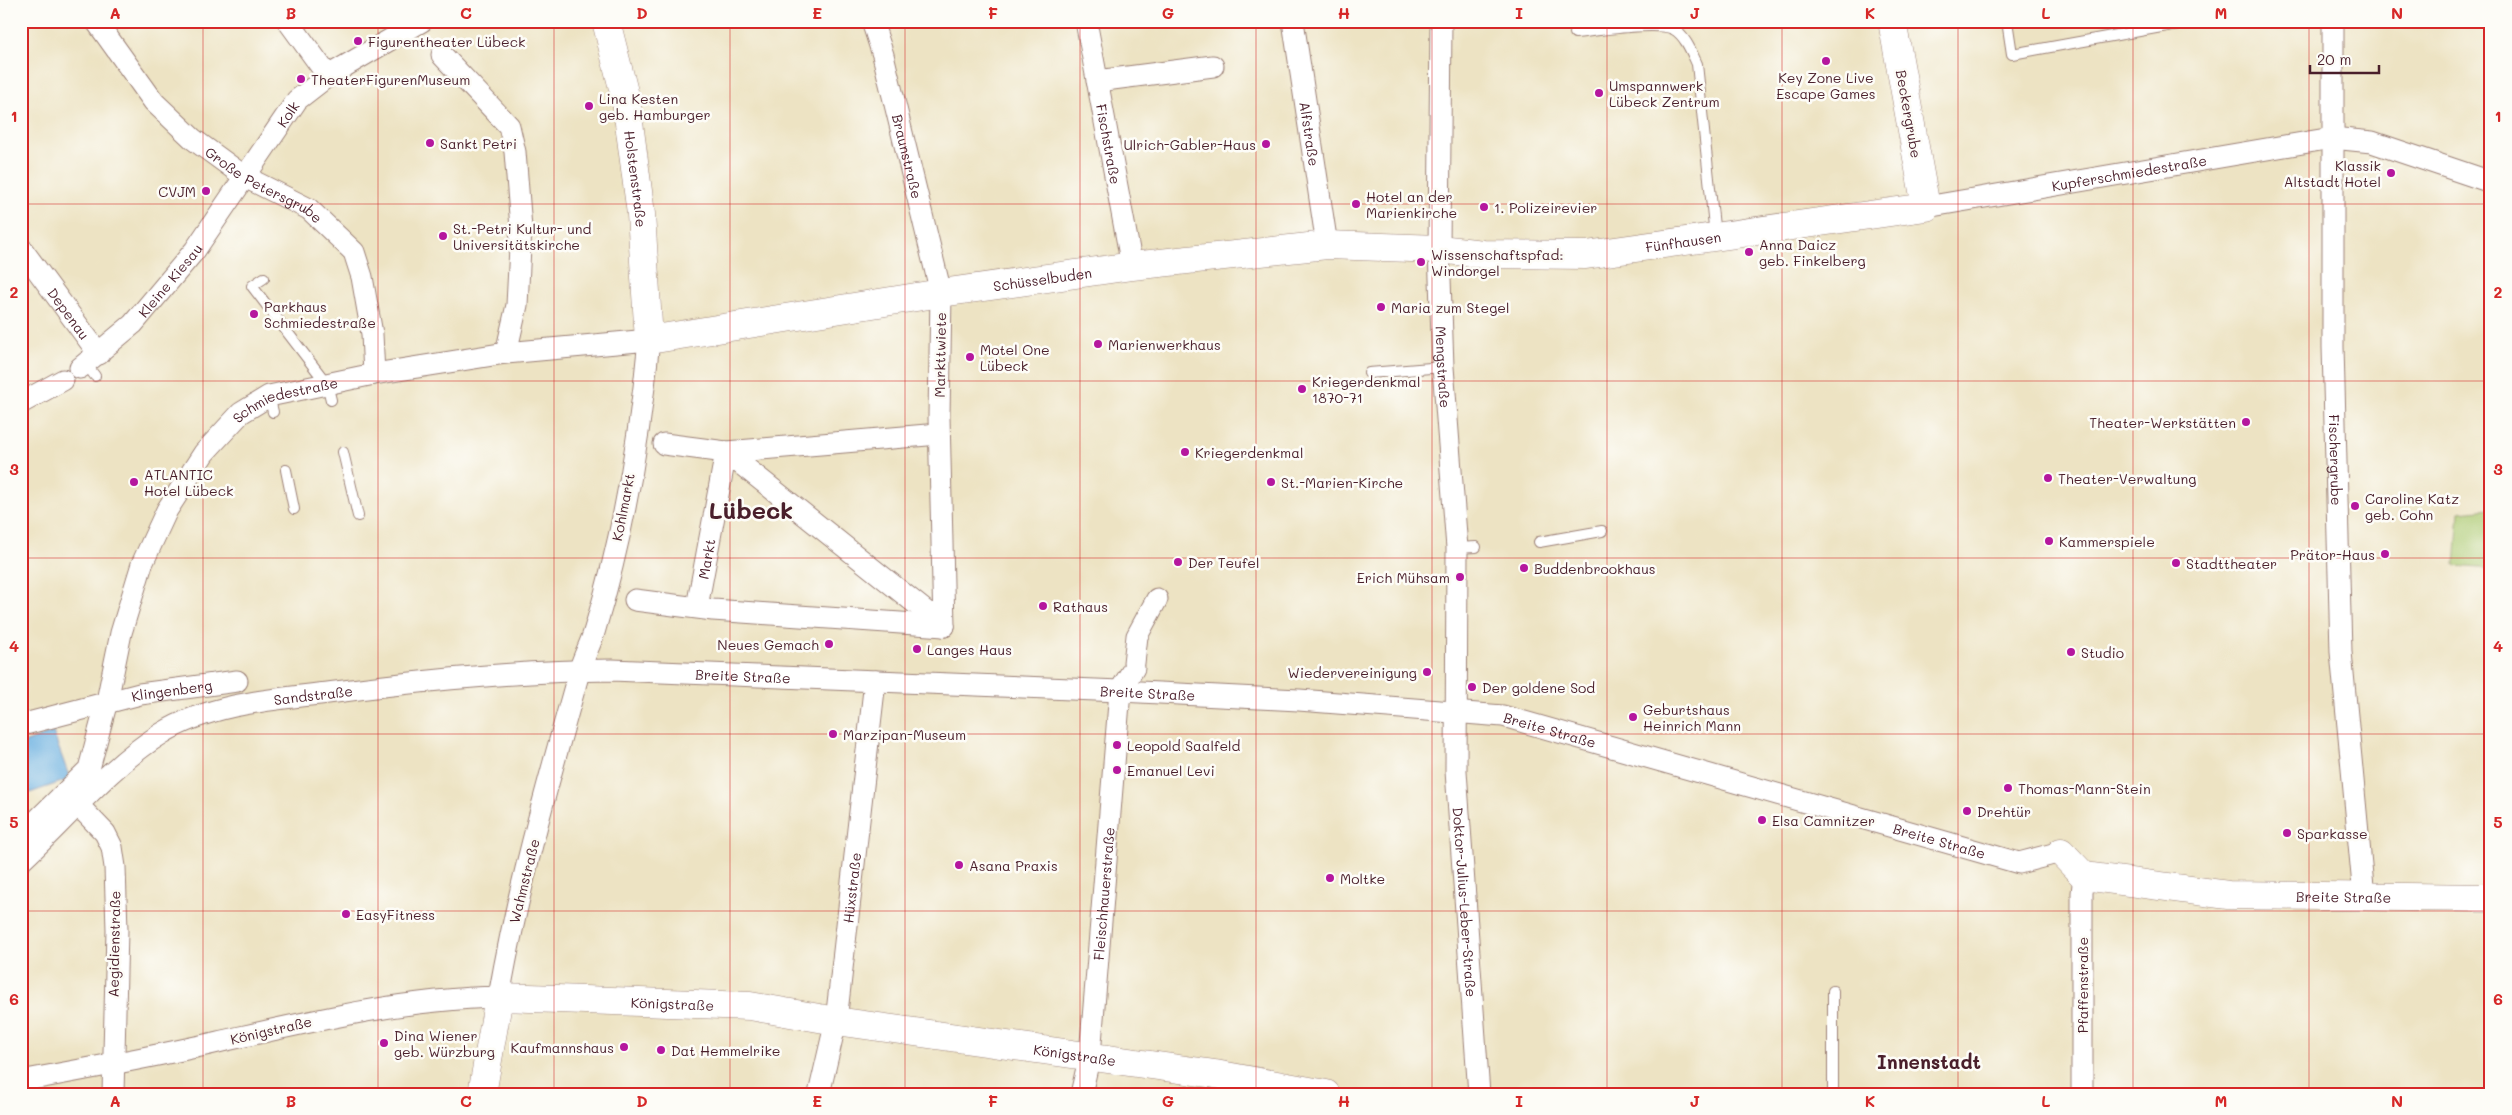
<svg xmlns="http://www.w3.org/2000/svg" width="2512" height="1115" font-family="Mali,sans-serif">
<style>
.green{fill:#abc970;stroke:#7a744e}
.water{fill:#6ab0e1;stroke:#5a6886}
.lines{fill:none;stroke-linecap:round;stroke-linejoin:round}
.lane-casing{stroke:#9c8177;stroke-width:12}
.street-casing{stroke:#9c8177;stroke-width:23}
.secondary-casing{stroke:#9c8177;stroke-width:29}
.lane{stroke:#fff;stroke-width:10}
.street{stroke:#fff;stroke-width:21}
.secondary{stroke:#fff;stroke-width:28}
.grid{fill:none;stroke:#d62828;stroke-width:1;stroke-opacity:0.55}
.poi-dot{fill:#b5179e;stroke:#fdfcf7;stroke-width:2}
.labels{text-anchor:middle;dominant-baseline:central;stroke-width:5;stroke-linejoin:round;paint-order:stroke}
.poi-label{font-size:14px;fill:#4a1f2b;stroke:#fdfcf7;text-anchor:start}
.street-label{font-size:14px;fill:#4a1f2b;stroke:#fdfcf7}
.district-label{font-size:19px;font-weight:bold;fill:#4a1f2b;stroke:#fdfcf7}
.town-label{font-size:24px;font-weight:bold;fill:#4a1f2b;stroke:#fdfcf7}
.neatline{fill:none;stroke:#d62828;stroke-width:2}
.grid-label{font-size:16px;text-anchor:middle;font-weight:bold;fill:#d62828}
</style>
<rect width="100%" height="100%" fill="#fdfcf7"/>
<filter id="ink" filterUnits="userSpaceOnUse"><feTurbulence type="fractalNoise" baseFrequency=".02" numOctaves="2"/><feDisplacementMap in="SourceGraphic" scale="10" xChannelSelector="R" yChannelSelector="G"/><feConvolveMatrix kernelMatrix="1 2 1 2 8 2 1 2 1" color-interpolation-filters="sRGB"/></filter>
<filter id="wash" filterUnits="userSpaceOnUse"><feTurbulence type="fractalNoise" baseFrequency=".0096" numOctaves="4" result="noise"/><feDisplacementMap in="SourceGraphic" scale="20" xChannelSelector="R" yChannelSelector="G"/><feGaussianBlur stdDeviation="1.12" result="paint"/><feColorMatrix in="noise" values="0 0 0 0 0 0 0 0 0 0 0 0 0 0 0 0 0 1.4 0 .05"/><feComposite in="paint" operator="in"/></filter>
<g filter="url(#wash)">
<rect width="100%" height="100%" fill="#ede3c3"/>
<path class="green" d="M2491 509V569L2455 566 2459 512Z"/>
<path class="water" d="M53 732 70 779 21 796V744Z"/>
</g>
<g filter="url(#ink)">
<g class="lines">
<defs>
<g id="lane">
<path d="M2007 21 2012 54 2195 21"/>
<path d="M1575 33C1595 31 1656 21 1673 29 1685 35 1692 53 1697 64L1715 236"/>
<path d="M264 278 252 286 327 384 331 400"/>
<path d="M86 364 95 376"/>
<path d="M1369 373 1443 367"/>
<path d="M269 396 273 412"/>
<path d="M343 452 358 516"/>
<path d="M286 470 294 509"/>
<path d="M1539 542 1602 531"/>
<path d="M1457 548 1476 547"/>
<path d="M1833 991V1094"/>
</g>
<g id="street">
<path id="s1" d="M96 21 154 102 193 139 245 177 309 209 354 252 362 277 372 334 374 374"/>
<path d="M288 21 328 76"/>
<path id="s2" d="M872 21 883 55 941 293 939 417 944 626"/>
<path id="s3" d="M1086 21 1132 266"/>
<path id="s4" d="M1293 21 1327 245"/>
<path id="s5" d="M1441 21 1439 249 1443 367 1457 548 1456 771 1479 1094"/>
<path id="s6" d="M2333 21V347L2341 652 2364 897"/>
<path d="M442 55 509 126 515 152 521 228 517 305 506 353"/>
<path d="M1097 81 1213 66"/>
<path id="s7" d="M1926 207 2332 138 2372 142 2491 182"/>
<path id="s8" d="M21 248 99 354"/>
<path id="s9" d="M80 368 133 324 195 250 297 100 328 76 422 21"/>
<path d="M21 403 63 380"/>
<path d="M664 444 726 452 939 434"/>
<path d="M635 600 713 610 944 626"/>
<path id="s10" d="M697 607 726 452 944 626"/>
<path d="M1134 663 1137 636 1157 599"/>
<path id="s11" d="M21 725 140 694 237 681"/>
<path d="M79 806 105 833 112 847 115 867 117 930 113 1094"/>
<path id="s12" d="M21 836 89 769 107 701 121 633 142 564 167 510 204 453 241 413 269 396 374 374 506 353 649 340C640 437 623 536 595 629 591 644 583 657 579 672 549 779 518 887 499 997 403 999 312 1021 218 1042 153 1057 87 1069 21 1081"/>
<path id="s13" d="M21 861C67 819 108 767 161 734 213 702 278 699 336 692 427 680 520 671 612 670L1120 691 1299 700 1503 716 2019 863 2061 852"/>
<path id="s14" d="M819 1094 836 1021 875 681"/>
<path id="s15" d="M1081 1094 1090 1055 1120 691 1134 668"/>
<path d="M2082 1094V893L2084 876"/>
</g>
<g id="secondary">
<path id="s16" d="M606 21 626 100 641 214 649 340 941 293 1132 266 1327 245 1439 249 1483 254 1586 255 1926 207 1892 21"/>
<path id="s17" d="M2061 852 2084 876 2228 895 2491 898"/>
<path id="s18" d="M482 1094 499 997 750 1006 836 1021 1215 1074 1326 1094"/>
</g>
</defs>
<use href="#lane" class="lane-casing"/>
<use href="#street" class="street-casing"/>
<use href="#secondary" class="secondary-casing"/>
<use href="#lane" class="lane"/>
<use href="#street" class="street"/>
<use href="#secondary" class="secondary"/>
</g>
</g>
<path class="grid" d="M203 21V1094M378 21V1094M554 21V1094M730 21V1094M905 21V1094M1080 21V1094M1256 21V1094M1432 21V1094M1607 21V1094M1782 21V1094M1958 21V1094M2133 21V1094M2309 21V1094M21 204H2491M21 381H2491M21 558H2491M21 734H2491M21 911H2491"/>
<g class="poi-dot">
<circle cx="358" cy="41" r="5"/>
<circle cx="1826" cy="61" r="5"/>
<circle cx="301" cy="79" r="5"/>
<circle cx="1599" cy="93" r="5"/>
<circle cx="589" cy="106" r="5"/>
<circle cx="430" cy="143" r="5"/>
<circle cx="1266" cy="144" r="5"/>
<circle cx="2391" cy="173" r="5"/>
<circle cx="206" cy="191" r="5"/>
<circle cx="1356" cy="204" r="5"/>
<circle cx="1484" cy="207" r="5"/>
<circle cx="443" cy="236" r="5"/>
<circle cx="1749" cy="252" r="5"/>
<circle cx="1421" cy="262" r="5"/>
<circle cx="1381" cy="307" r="5"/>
<circle cx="254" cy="314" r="5"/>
<circle cx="1098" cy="344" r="5"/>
<circle cx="970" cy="357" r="5"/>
<circle cx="1302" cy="389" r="5"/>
<circle cx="2246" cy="422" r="5"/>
<circle cx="1185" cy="452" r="5"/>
<circle cx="2048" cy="478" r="5"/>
<circle cx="134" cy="482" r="5"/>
<circle cx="1271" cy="482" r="5"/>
<circle cx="2355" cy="506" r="5"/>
<circle cx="2049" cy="541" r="5"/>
<circle cx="2385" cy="554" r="5"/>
<circle cx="1178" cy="562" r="5"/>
<circle cx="2176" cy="563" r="5"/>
<circle cx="1524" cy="568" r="5"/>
<circle cx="1460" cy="577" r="5"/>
<circle cx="1043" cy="606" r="5"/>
<circle cx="829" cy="644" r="5"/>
<circle cx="917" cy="649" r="5"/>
<circle cx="2071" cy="652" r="5"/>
<circle cx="1427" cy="672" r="5"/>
<circle cx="1472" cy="687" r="5"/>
<circle cx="1633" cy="717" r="5"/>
<circle cx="833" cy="734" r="5"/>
<circle cx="1117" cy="745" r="5"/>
<circle cx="1117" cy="770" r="5"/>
<circle cx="2008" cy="788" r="5"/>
<circle cx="1967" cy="811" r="5"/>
<circle cx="1762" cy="820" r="5"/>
<circle cx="2287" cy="833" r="5"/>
<circle cx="959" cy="865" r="5"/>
<circle cx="1330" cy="878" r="5"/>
<circle cx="346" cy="914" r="5"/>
<circle cx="384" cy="1043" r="5"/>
<circle cx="624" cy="1047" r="5"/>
<circle cx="661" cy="1050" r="5"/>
</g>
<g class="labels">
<g class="poi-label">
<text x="368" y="41">Figurentheater Lübeck</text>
<text x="1826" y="77" text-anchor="middle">Key Zone Live<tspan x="1826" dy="16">Escape Games</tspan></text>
<text x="311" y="79">TheaterFigurenMuseum</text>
<text x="1609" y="85">Umspannwerk<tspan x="1609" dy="16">Lübeck Zentrum</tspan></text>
<text x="599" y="98">Lina Kesten<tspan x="599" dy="16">geb. Hamburger</tspan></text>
<text x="440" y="143">Sankt Petri</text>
<text x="1256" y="144" text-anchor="end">Ulrich-Gabler-Haus</text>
<text x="2381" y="165" text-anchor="end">Klassik<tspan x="2381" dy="16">Altstadt Hotel</tspan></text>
<text x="196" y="191" text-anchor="end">CVJM</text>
<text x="1366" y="196">Hotel an der<tspan x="1366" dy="16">Marienkirche</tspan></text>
<text x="1494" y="207">1. Polizeirevier</text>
<text x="453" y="228">St.-Petri Kultur- und<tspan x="453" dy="16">Universitätskirche</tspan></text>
<text x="1759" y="244">Anna Daicz<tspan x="1759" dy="16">geb. Finkelberg</tspan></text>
<text x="1431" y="254">Wissenschaftspfad:<tspan x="1431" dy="16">Windorgel</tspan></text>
<text x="264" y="306">Parkhaus<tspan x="264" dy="16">Schmiedestraße</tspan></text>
<text x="1391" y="307">Maria zum Stegel</text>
<text x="1108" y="344">Marienwerkhaus</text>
<text x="980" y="349">Motel One<tspan x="980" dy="16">Lübeck</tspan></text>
<text x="1312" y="381">Kriegerdenkmal<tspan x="1312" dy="16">1870-71</tspan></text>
<text x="2236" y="422" text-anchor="end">Theater-Werkstätten</text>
<text x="1195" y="452">Kriegerdenkmal</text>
<text x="144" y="474">ATLANTIC<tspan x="144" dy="16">Hotel Lübeck</tspan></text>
<text x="2058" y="478">Theater-Verwaltung</text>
<text x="1281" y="482">St.-Marien-Kirche</text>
<text x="2365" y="498">Caroline Katz<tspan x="2365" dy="16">geb. Cohn</tspan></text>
<text x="2059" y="541">Kammerspiele</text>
<text x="2375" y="554" text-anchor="end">Prätor-Haus</text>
<text x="1188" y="562">Der Teufel</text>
<text x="2186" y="563">Stadttheater</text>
<text x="1534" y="568">Buddenbrookhaus</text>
<text x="1450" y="577" text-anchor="end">Erich Mühsam</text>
<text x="1053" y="606">Rathaus</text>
<text x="819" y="644" text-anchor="end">Neues Gemach</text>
<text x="927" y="649">Langes Haus</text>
<text x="2081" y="652">Studio</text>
<text x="1417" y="672" text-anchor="end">Wiedervereinigung</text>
<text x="1482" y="687">Der goldene Sod</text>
<text x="1643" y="709">Geburtshaus<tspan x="1643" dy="16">Heinrich Mann</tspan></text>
<text x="843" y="734">Marzipan-Museum</text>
<text x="1127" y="745">Leopold Saalfeld</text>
<text x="1127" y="770">Emanuel Levi</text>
<text x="2018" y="788">Thomas-Mann-Stein</text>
<text x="1977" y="811">Drehtür</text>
<text x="1772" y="820">Elsa Camnitzer</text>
<text x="2297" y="833">Sparkasse</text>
<text x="969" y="865">Asana Praxis</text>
<text x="1340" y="878">Moltke</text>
<text x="356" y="914">EasyFitness</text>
<text x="394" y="1035">Dina Wiener<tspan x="394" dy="16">geb. Würzburg</tspan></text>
<text x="614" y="1047" text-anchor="end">Kaufmannshaus</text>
<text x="671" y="1050">Dat Hemmelrike</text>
</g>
<g class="street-label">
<text transform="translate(1909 114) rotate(80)">Beckergrube</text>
<text stroke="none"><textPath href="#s9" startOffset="330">Kolk</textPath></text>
<text stroke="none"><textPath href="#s4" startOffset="114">Alfstraße</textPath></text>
<text stroke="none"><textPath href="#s3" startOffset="125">Fischstraße</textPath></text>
<text stroke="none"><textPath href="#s2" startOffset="140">Braunstraße</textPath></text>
<text stroke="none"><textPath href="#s7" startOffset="206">Kupferschmiedestraße</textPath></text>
<text stroke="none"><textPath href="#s16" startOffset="161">Holstenstraße</textPath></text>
<text stroke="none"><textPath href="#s1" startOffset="238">Große Petersgrube</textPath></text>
<text stroke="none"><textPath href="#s16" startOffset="1365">Fünfhausen</textPath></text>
<text stroke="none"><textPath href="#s9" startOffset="126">Kleine Kiesau</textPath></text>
<text stroke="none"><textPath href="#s16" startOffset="721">Schüsselbuden</textPath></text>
<text stroke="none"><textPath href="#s8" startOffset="81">Depenau</textPath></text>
<text transform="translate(940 355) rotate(-89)">Markttwiete</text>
<text stroke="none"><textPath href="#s5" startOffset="346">Mengstraße</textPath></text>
<text stroke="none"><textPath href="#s12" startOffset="536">Schmiedestraße</textPath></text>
<text stroke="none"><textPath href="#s6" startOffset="439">Fischergrube</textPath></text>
<text transform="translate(623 507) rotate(-79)">Kohlmarkt</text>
<text stroke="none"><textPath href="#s10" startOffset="49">Markt</textPath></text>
<text stroke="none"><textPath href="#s13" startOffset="779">Breite Straße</textPath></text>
<text stroke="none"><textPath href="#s11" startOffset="155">Klingenberg</textPath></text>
<text stroke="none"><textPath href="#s13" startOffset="1184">Breite Straße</textPath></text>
<text stroke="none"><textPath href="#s13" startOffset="348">Sandstraße</textPath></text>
<text stroke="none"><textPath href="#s13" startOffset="1589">Breite Straße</textPath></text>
<text stroke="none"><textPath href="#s13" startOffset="1994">Breite Straße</textPath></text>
<text transform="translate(524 881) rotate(-76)">Wahmstraße</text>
<text stroke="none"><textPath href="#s14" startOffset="209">Hüxstraße</textPath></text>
<text stroke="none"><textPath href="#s15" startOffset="202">Fleischhauerstraße</textPath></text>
<text stroke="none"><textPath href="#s17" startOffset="294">Breite Straße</textPath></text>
<text stroke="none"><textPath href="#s5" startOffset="882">Doktor-Julius-Leber-Straße</textPath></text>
<text transform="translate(114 944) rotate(-89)">Aegidienstraße</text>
<text transform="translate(2082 985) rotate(-90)">Pfaffenstraße</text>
<text stroke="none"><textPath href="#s18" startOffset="272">Königstraße</textPath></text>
<text transform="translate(271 1030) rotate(-13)">Königstraße</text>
<text stroke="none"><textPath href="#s18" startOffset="678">Königstraße</textPath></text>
</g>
<g class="district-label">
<text x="1929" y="1061">Innenstadt</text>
</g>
<g class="town-label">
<text x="751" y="509">Lübeck</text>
</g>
</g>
<rect width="2512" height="1115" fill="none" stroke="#fdfcf7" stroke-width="55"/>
<path d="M2310 65v8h69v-8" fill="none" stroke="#4a1f2b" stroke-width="2.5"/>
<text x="2317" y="65" font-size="15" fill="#4a1f2b" stroke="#fdfcf7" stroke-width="4" paint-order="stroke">20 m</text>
<rect x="28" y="28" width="2456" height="1060" class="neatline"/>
<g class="grid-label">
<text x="115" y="19">A</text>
<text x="291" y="19">B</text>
<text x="466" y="19">C</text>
<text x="642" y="19">D</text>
<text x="817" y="19">E</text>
<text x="993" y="19">F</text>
<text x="1168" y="19">G</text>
<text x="1344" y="19">H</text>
<text x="1519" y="19">I</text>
<text x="1695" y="19">J</text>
<text x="1870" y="19">K</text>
<text x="2046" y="19">L</text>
<text x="2221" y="19">M</text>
<text x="2397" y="19">N</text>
<text x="14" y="122">1</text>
<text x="2498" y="122">1</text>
<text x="14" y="298">2</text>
<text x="2498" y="298">2</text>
<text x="14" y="475">3</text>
<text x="2498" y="475">3</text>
<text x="14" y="652">4</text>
<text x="2498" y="652">4</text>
<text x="14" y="828">5</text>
<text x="2498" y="828">5</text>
<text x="14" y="1005">6</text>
<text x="2498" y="1005">6</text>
<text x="115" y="1107">A</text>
<text x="291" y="1107">B</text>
<text x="466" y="1107">C</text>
<text x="642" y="1107">D</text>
<text x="817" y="1107">E</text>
<text x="993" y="1107">F</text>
<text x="1168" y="1107">G</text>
<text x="1344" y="1107">H</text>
<text x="1519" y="1107">I</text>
<text x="1695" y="1107">J</text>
<text x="1870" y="1107">K</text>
<text x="2046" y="1107">L</text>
<text x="2221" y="1107">M</text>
<text x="2397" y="1107">N</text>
</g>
</svg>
